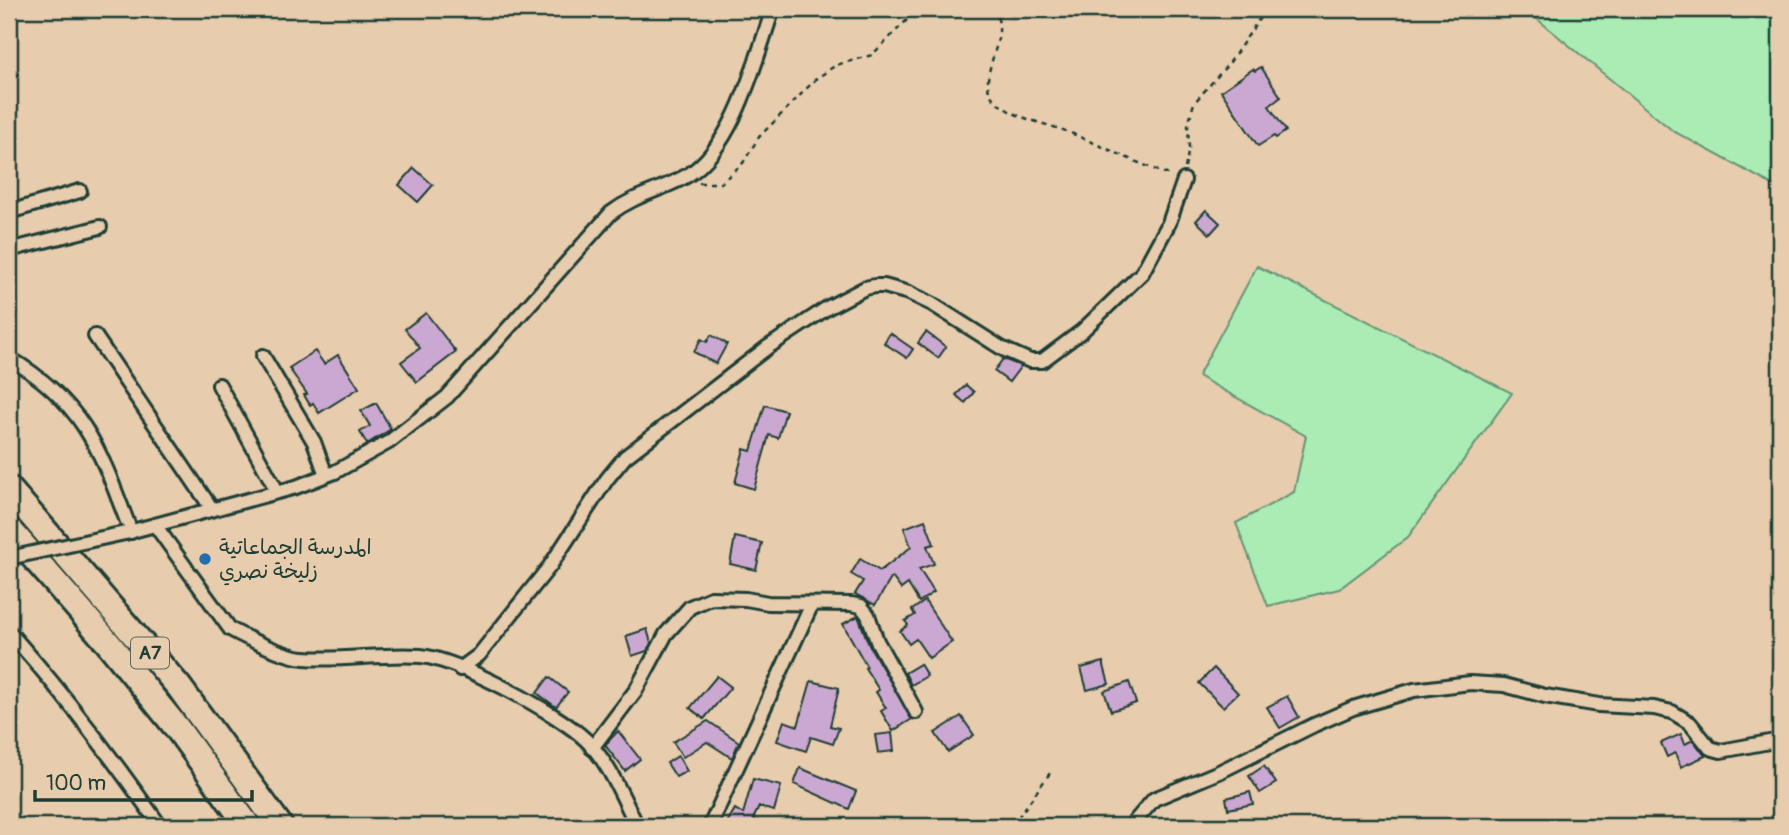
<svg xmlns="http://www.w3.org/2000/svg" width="1789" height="835" font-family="Pangolin,'Playpen Sans Arabic',sans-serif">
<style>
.green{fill:#abebb4;stroke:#659474;stroke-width:2}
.building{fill:#cba8d1;stroke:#1f3d34;stroke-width:2}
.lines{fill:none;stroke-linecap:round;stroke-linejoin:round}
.minor-casing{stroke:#1f3d34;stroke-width:18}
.motorway-casing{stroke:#1f3d34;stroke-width:30}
.path{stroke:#1f3d34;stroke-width:2.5;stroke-dasharray:5 5;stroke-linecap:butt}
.minor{stroke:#e7ccae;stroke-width:12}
.motorway{stroke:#e7ccae;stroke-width:24}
.minor-bridge-casing{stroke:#1f3d34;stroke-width:18;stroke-linecap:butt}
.minor-bridge{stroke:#e7ccae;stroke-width:12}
.poi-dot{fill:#1f6fb2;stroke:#e7ccae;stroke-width:2.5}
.labels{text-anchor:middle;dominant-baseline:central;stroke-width:7;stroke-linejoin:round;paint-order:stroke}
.shield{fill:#e7ccae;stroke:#5b6859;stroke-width:2}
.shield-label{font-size:19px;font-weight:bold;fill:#1f3d34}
.poi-label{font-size:21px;fill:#1f3d34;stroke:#e7ccae;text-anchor:start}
</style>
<rect width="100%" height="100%" fill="#e7ccae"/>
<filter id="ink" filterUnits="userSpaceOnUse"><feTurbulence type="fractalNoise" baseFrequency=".0143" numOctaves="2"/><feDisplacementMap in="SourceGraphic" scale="14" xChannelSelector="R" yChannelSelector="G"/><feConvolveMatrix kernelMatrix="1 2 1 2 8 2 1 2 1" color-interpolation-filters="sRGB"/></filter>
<g filter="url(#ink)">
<g class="green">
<path d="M1525 9H1780V189L1673 131Z"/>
<path d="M1257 266 1512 393 1408 537 1339 589 1268 606 1236 523 1294 492 1306 436 1198 376Z"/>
</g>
<g class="building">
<path d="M1261 67 1281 97 1269 106 1286 131 1276 138 1274 136 1258 146 1221 91 1253 69 1255 71Z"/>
<path d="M414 168 433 185 418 202 399 185Z"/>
<path d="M1206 210 1220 223 1210 234 1196 221Z"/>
<path d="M426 313 456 352 417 382 401 362 420 348 405 329Z"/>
<path d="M926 332 946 347 938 358 918 343Z"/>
<path d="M890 333 913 349 907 358 884 343Z"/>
<path d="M711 335 727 344 716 364 694 352 701 339 707 342Z"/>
<path d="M315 351 324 364 338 355 359 388 319 413 313 403 310 405 304 395 307 394 289 368Z"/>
<path d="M1003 359 1021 366 1009 382 994 371Z"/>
<path d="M966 385 974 392 965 403 956 395Z"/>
<path d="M376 403 391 429 367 444 360 432 370 426 361 411Z"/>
<path d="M765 405 786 411 778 438 769 435 754 489 735 483 744 449 751 451Z"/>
<path d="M925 520 934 544 927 546 934 564 919 569 934 592 919 602 908 584 901 589 892 577 875 605 855 594 863 581 851 574 860 559 880 571 911 547 904 528Z"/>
<path d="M735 537 762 543 756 570 730 564Z"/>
<path d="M925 601 952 642 929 658 916 639 909 644 900 631 908 625 905 621 915 615 912 610Z"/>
<path d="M858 616 869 645 912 719 893 731 881 711 886 708 876 692 879 690 865 668 867 667 843 624Z"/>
<path d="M647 629 651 643 647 651 632 656 626 636Z"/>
<path d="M1103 662 1109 684 1087 690 1081 668Z"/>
<path d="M920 664 927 676 911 685 905 673Z"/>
<path d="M1214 668 1238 693 1223 707 1199 683Z"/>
<path d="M717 676 731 687 704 719 690 708Z"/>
<path d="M549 677 568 692 556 707 537 693Z"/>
<path d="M811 681 839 688 830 726 839 728 833 744 811 737 806 751 777 741 784 721 798 726Z"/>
<path d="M1129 682 1136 703 1111 711 1104 691Z"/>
<path d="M1287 696 1299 717 1280 728 1267 707Z"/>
<path d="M961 716 974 735 948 752 935 733Z"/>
<path d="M708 721 739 742 732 758 707 742 683 757 673 742Z"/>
<path d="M618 731 640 759 625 771 605 745Z"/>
<path d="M892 733 894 751 878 753 875 735Z"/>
<path d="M1681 734 1685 744 1693 740 1705 756 1681 767 1675 753 1667 757 1661 743Z"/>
<path d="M678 756 687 771 676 777 667 763Z"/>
<path d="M1264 766 1276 783 1260 793 1249 776Z"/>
<path d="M800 768 856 791 849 809 794 784Z"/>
<path d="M753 779 781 786 774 811 759 807 753 819 766 826H725L735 809 743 814Z"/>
<path d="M1250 792 1253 804 1228 809 1226 798Z"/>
</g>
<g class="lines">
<defs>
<g id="minor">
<path d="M9 212 80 191"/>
<path d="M9 250 100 227"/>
<path d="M95 336 212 509"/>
<path d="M263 356 314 442 326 475"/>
<path d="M9 358C86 403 101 453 131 532"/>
<path d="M219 385 277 491"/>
<path d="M155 525 230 629C246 638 286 657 304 658 343 661 382 653 421 656 459 660 558 713 586 740 609 762 623 798 637 826"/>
<path d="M125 533 296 487 335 472 389 442 447 397 611 213C636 194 663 190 688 175 735 146 756 58 773 9"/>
<path d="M9 632C64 693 113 759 160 826"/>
<path d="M460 669 479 655 550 566 607 479 625 457 768 347 827 308 865 288 875 286H884L909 293 932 304 1003 349 1030 361H1042L1082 331 1142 273 1169 223 1184 180"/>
<path d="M592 748 636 690 666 634 690 607 711 598 746 599 768 603 851 604 861 606 868 615 877 641 916 712"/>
<path d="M710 826 812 604"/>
<path d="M1131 826 1154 799 1219 772 1314 725 1353 708 1414 690 1470 683 1504 685 1545 696 1599 705 1654 708 1672 712 1690 723 1710 748 1721 751 1780 740"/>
</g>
<g id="motorway">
<path d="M9 489 179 687 280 826"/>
<path d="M9 529 109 644 177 728 248 826"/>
</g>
</defs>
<use href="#minor" class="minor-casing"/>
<use href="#motorway" class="motorway-casing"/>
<g class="path">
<path d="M992 9C1011 29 986 61 988 86 989 95 995 102 1003 107 1023 121 1050 124 1073 134 1106 148 1139 164 1172 176"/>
<path d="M1185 168 1189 148 1188 125 1194 103 1230 62 1266 9"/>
<path d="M699 183H721L743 163 759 137 816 79 836 65 872 55 914 13 922 9"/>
<path d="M1012 826 1050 773"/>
</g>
<use href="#minor" class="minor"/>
<use href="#motorway" class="motorway"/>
<defs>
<path id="minor-bridge" d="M9 558 125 533"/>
</defs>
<use href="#minor-bridge" class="minor-bridge-casing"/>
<use href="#minor-bridge" class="minor-bridge"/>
</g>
</g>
<circle class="poi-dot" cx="205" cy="559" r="7"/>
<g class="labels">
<rect class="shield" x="131" y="637.5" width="38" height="31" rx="5"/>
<g class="shield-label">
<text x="150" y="653">A7</text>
</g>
<g class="poi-label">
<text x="219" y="547">المدرسة الجماعاتية<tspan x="219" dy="24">زليخة نصري</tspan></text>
</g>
</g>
<rect width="1789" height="835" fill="none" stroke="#e7ccae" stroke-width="35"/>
<rect x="18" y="18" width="1754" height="800" fill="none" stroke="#1f3d34" stroke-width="2.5" filter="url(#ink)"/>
<path d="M35 790v10h217v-10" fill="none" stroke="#1f3d34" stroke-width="3.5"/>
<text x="46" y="790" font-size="21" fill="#1f3d34" stroke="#e7ccae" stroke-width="5" paint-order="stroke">100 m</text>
</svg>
